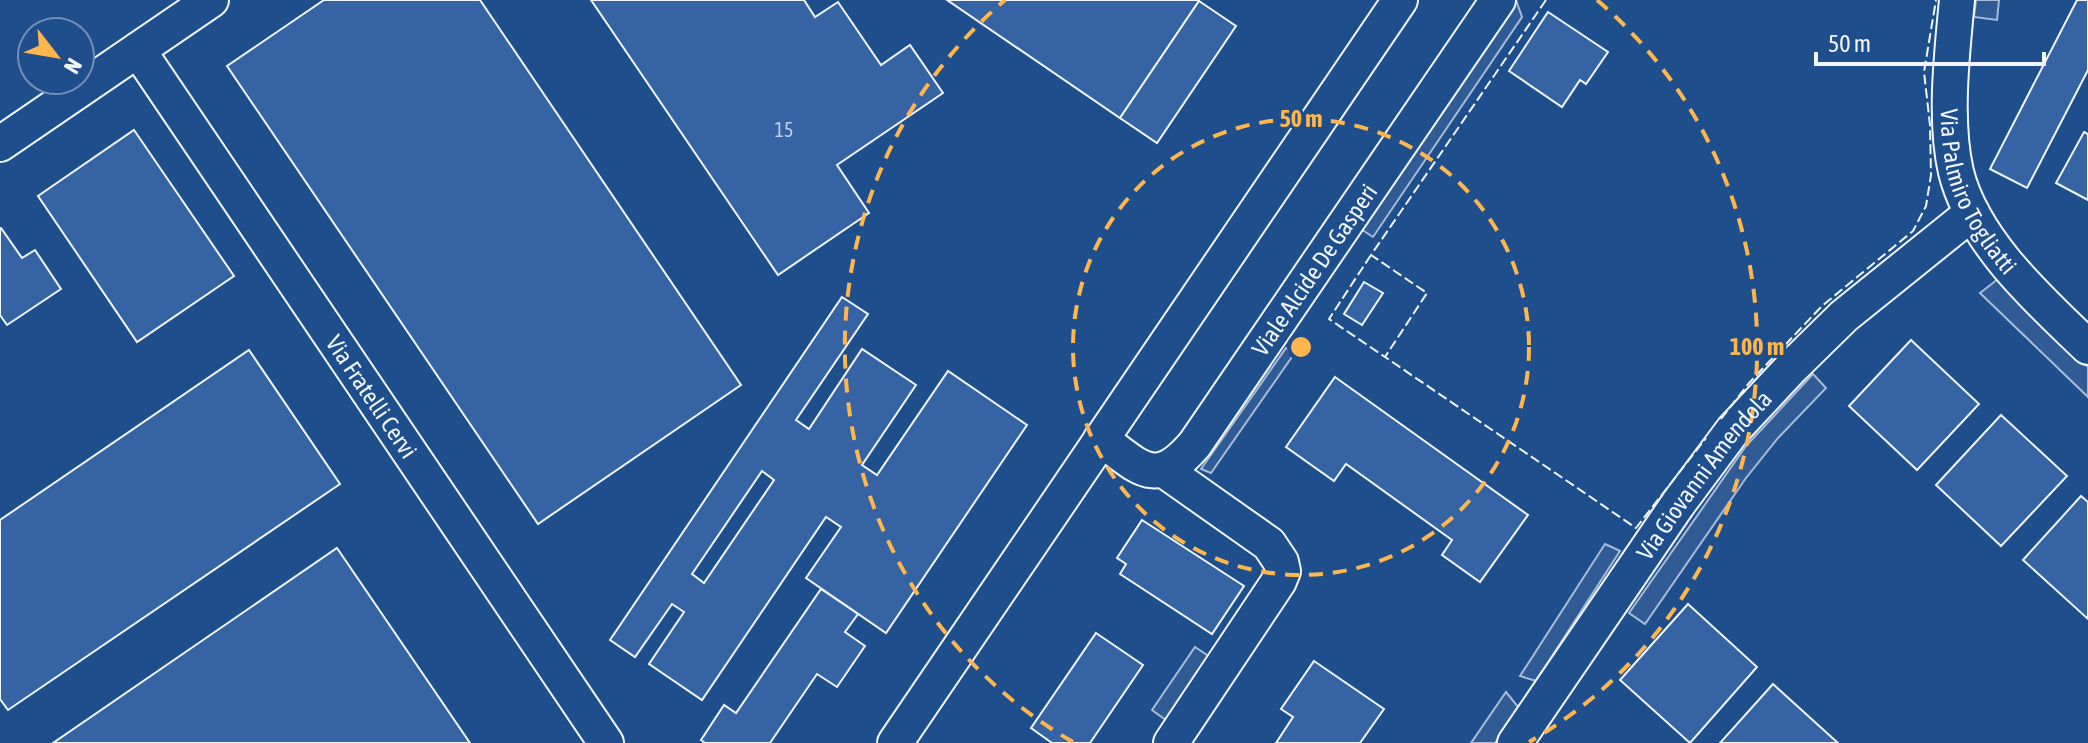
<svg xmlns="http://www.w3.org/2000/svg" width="2088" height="743" font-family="'Asap Condensed',sans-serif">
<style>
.parking{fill:#305b95;stroke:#a8bbd7;stroke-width:2}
.building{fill:#3563a3;stroke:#f2f6ff;stroke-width:2;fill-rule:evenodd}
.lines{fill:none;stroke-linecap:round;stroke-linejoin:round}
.minor-casing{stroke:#f2f6ff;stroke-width:38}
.minor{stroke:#1f4e8c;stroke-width:34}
.fence{stroke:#f2f6ff;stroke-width:2;stroke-dasharray:10 4;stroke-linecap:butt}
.ring{fill:none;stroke:#ffb74d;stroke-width:4;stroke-dasharray:14 10}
.labels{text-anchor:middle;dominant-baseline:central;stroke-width:6;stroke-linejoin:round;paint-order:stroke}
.number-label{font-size:20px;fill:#c3d1e8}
.street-label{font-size:24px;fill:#f2f6ff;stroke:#1f4e8c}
.centre{fill:#ffb74d;stroke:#1f4e8c;stroke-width:4}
.ring-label{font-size:24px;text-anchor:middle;font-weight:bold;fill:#ffb74d;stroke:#1f4e8c;stroke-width:6;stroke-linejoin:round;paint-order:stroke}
</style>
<rect width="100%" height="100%" fill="#1f4e8c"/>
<g class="parking">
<path d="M1507 0H1516L1522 17 1373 237 1353 224Z"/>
<path d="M1976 0H1999L1997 20 1974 17Z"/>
<path d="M1998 279 2088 367V397L1980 293Z"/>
<path d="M1286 348 1294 354 1211 473 1201 469Z"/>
<path d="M1813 374 1826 388 1778 438 1746 478 1645 624 1629 613 1746 446Z"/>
<path d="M1605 544 1620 551 1536 681 1520 676Z"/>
<path d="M1195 647 1213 659 1170 723 1152 710Z"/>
<path d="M1506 692 1519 708 1495 743H1471Z"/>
</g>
<g class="building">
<path d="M324 0H480L741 385 538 524 227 66Z"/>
<path d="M591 0H804L815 17 838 2 881 65 910 45 943 93 837 165 869 213 778 275Z"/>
<path d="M947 0H1198L1199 1 1120 118Z"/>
<path d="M2077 0H2088V70L2027 188 1990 169Z"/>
<path d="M1199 1 1236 26 1157 143 1120 118Z"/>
<path d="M1548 12 1608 52 1586 84 1580 80 1562 107 1509 71Z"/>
<path d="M134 130 234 276 137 342 38 196Z"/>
<path d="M2084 132 2088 134V200L2056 183Z"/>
<path d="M0 228H1L22 258 35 250 61 289 7 325 0 315Z"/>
<path d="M1364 282 1383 293 1362 325 1344 314Z"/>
<path d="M842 297 868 314 796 420 809 429 862 349 916 385 862 465 877 475 948 371 1027 425 886 633 806 578 841 527 826 517 702 700 649 664 684 612 672 604 635 657 610 640ZM762 471 774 480 704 583 692 574Z"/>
<path d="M1911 340 1979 404 1917 470 1849 406Z"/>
<path d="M249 350 340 484 8 710 0 699V520Z"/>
<path d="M1335 377 1528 515 1480 582 1442 555 1452 540 1346 464 1334 481 1286 447Z"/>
<path d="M2001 415 2067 476 2001 546 1936 485Z"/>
<path d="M2081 496 2088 502V619L2023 560Z"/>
<path d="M1142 520 1244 586 1212 634 1120 574 1126 564 1117 558Z"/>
<path d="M337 548 470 743H53Z"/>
<path d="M821 589 858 614 845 632 865 646 837 687 817 674 770 743H705L701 740 724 705 736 713Z"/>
<path d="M1688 604 1757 667 1690 743 1620 680Z"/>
<path d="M1096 633 1143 665 1090 743H1052L1031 728Z"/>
<path d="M1314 661 1384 709 1360 743H1276L1293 717 1281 709Z"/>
<path d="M1773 684 1838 743H1720Z"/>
</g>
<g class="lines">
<defs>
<g id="minor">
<path id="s1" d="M1957 0C1952 53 1944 120 1956 172 1973 241 2039 300 2088 347"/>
<path id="s2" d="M138 50 606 743"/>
<path d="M0 144 211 0"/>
<path id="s3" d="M1101 439C1140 468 1156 490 1195 444L1498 0"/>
<path d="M1164 470 1269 544 1281 562 1283 571 1279 581 1171 743"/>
<path d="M895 743 1400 0"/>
<path id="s4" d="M1515 743 1678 504 1733 430 1792 367 1844 316 1972 213"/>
</g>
</defs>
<use href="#minor" class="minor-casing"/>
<use href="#minor" class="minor"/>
<g class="fence">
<path d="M1546 0 1371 255 1427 293 1385 357 1636 528 1706 438"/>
<path d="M1371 255 1329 319 1385 357"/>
<path d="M1721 419 1749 383 1822 306 1913 231 1926 206 1931 175 1930 125 1924 72 1936 0"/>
</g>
</g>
<g class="ring">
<circle cx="1301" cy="347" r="228"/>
<path d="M1073 742A456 456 0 0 1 1005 0M1597 0A456 456 0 0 1 1529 742"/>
</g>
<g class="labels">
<g class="number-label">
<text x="784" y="129">15</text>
</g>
<g class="street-label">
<text stroke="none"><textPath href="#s1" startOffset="198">Via Palmiro Togliatti</textPath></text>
<text stroke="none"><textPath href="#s3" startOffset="324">Viale Alcide De Gasperi</textPath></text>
<text stroke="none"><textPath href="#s2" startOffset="418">Via Fratelli Cervi</textPath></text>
<text stroke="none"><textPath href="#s4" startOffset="328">Via Giovanni Amendola</textPath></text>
</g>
</g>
<circle cx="1301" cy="347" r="12" class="centre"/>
<g class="ring-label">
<text x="1301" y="127">50 m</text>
<text x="1757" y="355">100 m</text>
</g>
<g transform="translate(56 56) rotate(121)"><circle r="38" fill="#1f4e8c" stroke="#7391ba" stroke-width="2"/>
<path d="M0-6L14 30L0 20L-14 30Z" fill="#ffb74d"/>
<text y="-12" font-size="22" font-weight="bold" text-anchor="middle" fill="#f2f6ff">N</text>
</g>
<path d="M1816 52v12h228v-12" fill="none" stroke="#f2f6ff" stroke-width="4"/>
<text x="1828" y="52" font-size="24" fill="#f2f6ff" stroke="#1f4e8c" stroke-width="6" paint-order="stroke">50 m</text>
</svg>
